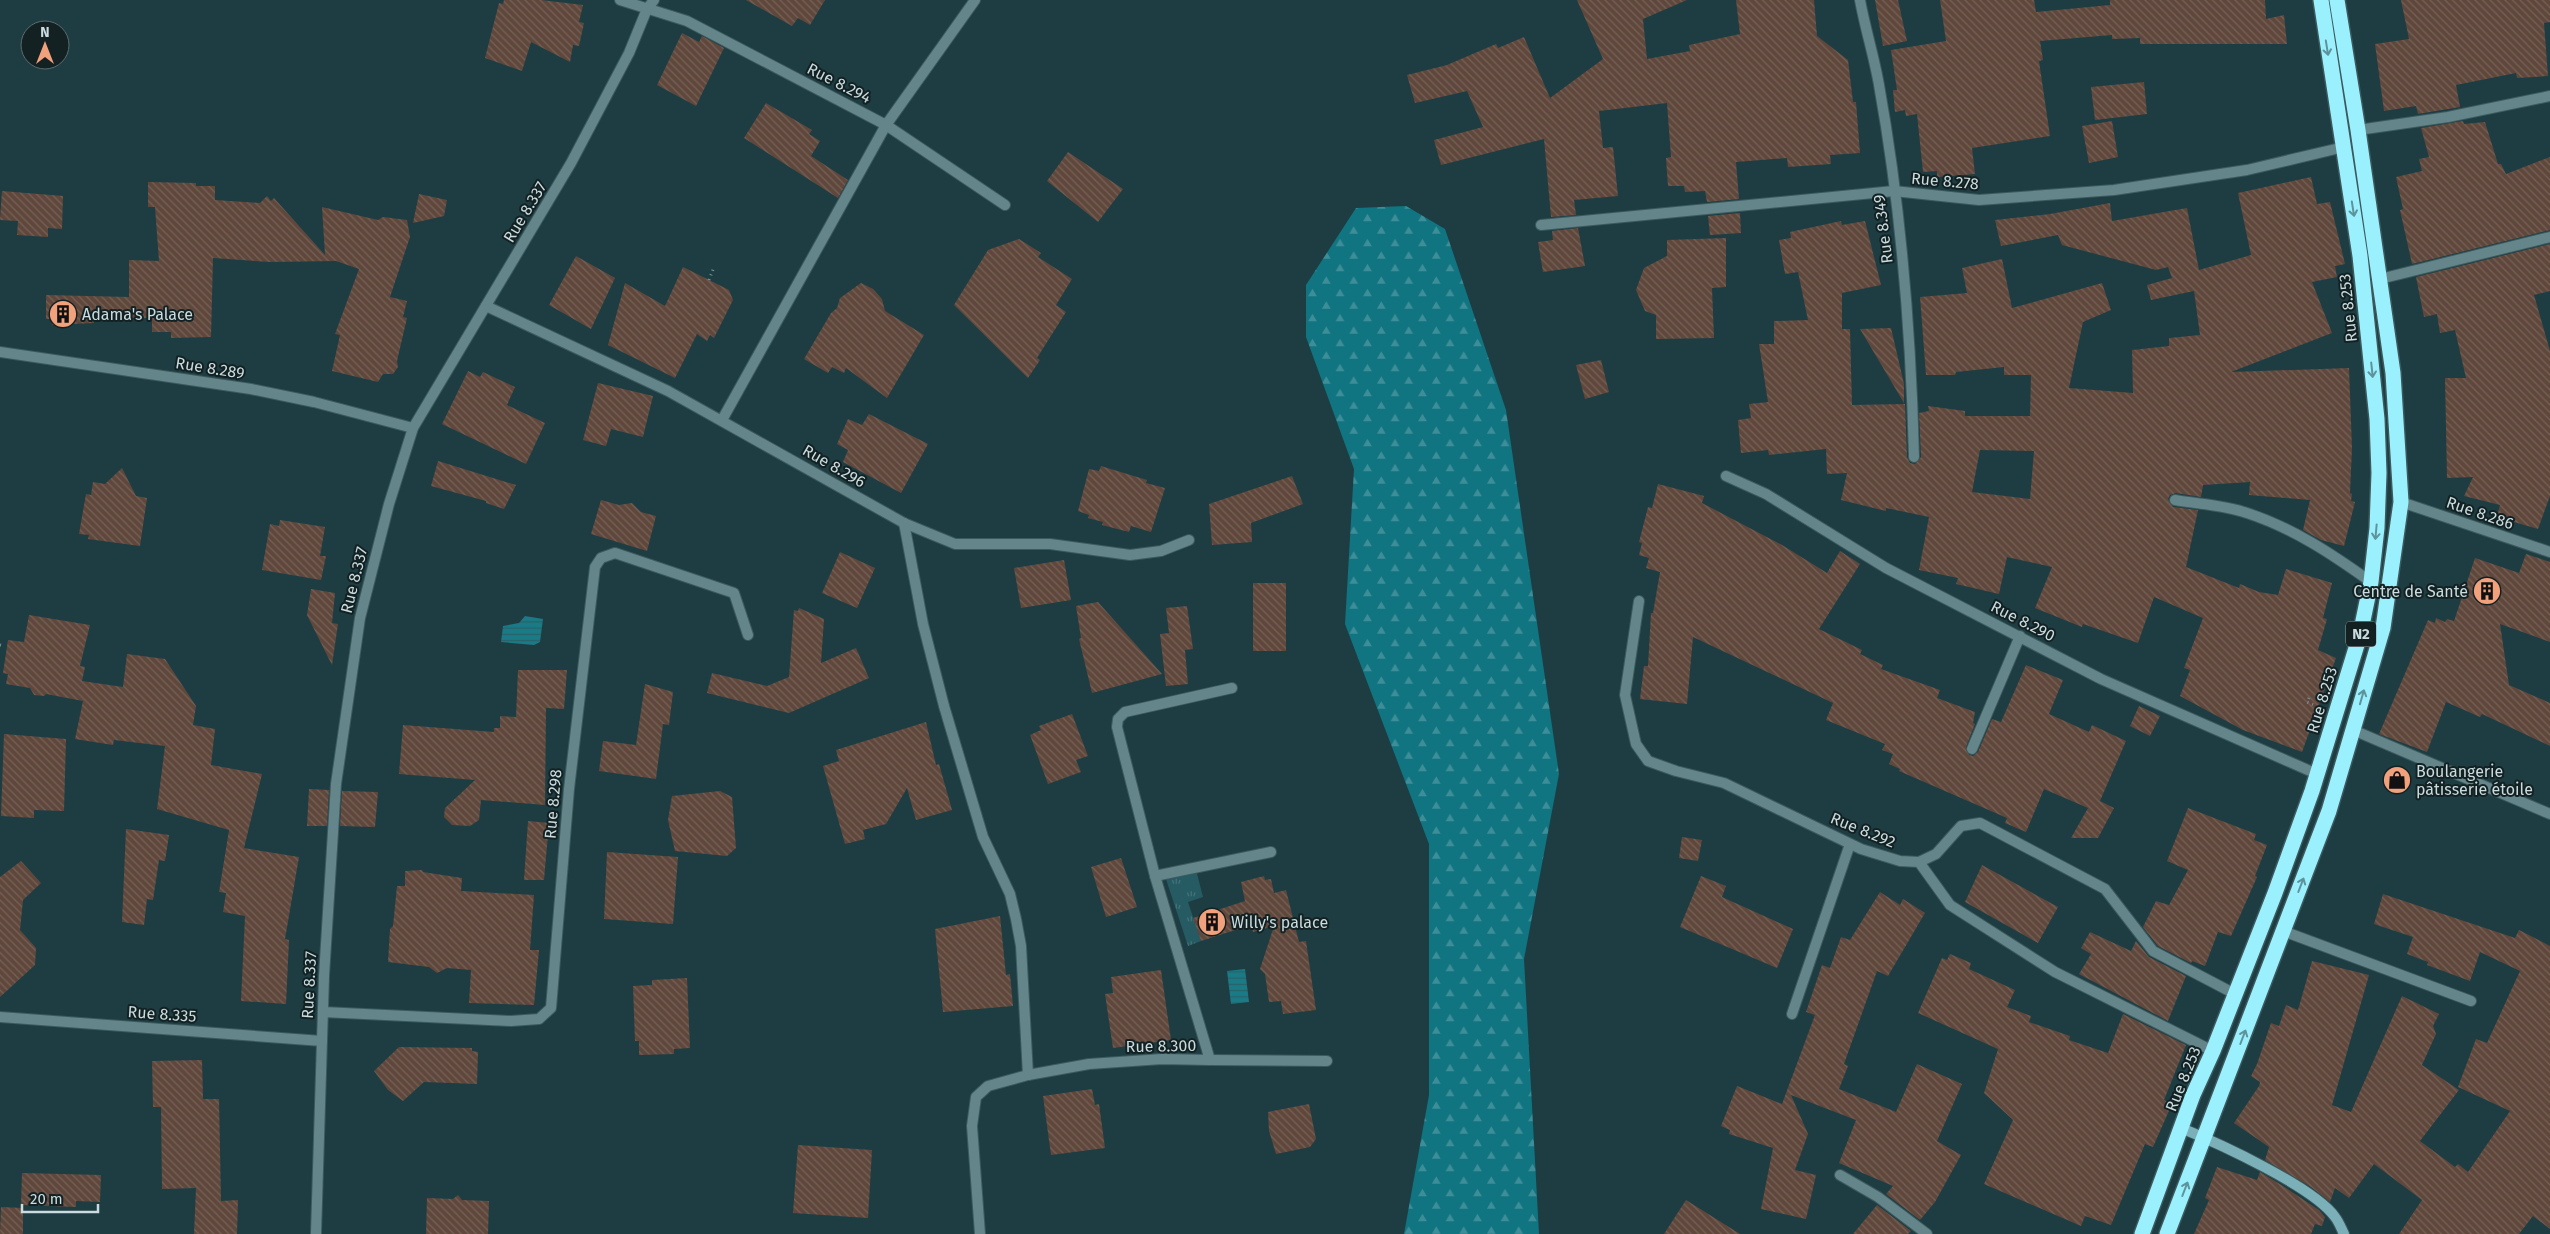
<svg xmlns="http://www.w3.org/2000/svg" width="2550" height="1234" font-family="'Fira Sans',sans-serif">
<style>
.grass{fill:url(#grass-tufts)}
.forest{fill:url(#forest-firs)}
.water{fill:url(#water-rules)}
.building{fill:url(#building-back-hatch);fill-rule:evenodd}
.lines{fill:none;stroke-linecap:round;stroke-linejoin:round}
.lane-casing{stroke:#3c5a5e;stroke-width:12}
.street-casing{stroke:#3c5a5e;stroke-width:12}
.secondary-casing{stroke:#3c5a5e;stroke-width:12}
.highway-casing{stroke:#3c5a5e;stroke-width:18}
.path{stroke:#7c9498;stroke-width:3;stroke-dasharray:1 4;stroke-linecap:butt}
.lane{stroke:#64858a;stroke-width:10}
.street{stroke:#64858a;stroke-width:10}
.secondary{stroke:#7bb0b9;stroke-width:10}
.highway{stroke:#9bf0fe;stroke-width:15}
.oneway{stroke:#5e939b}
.labels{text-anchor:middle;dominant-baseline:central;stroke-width:4;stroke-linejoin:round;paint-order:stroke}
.shield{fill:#132123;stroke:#93a4a7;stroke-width:1}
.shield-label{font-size:15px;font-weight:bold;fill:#cadcdf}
.street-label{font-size:16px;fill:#cadcdf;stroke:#132123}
.poi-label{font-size:16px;fill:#cadcdf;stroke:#132123;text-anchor:start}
</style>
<defs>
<pattern id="grass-tufts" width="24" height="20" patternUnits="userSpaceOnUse" patternTransform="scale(1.25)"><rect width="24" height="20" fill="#265b63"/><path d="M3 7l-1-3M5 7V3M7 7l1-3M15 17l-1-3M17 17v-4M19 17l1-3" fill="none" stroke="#447279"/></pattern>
<pattern id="forest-firs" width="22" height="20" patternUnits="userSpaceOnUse" patternTransform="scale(1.25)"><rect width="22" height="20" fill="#107481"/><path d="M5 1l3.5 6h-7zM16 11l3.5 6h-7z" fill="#3d8e98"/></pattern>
<pattern id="water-rules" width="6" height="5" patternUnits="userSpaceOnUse" patternTransform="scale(1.25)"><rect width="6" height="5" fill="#1a7a86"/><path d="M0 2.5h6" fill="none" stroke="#2a6168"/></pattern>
<pattern id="building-back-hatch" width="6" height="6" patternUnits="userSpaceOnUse" patternTransform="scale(1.25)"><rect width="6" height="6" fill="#60473c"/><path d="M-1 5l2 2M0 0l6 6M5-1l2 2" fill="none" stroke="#756158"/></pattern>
</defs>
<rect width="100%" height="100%" fill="#1d3d42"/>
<path class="grass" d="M1196 870 1203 897 1188 902 1201 941 1188 946 1166 879Z"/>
<path class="forest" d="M1406 206 1445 229 1506 410 1559 774 1524 959 1539 1234H1404L1429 1095V844L1345 624 1354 469 1306 337V285L1356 208Z"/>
<g class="water">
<path d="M525 616 543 619 540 642 534 645 501 642 503 626 519 623Z"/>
<path d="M1245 969 1249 1002 1231 1004 1227 971Z"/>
</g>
<g class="building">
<path d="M504 0H541L583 5 579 22 584 23 579 46 573 45 570 62 531 42 522 71 485 58 499 3 503 4Z"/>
<path d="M746 0H825L810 25 798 18 792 26Z"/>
<path d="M1577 0H1687L1643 19 1647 59 1690 51 1689 45 1740 34 1736 0H1814L1817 36 1848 60 1853 102H1856L1860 153 1830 155 1831 164 1788 167 1787 158 1736 162 1739 199 1707 202 1705 191 1685 192 1684 186H1668L1666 158 1671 157 1667 103 1599 111 1603 148 1613 147 1618 196 1574 200 1576 215 1551 217 1544 139 1441 165 1434 140 1483 127 1467 91 1415 103 1407 75 1447 65 1496 44 1498 48 1524 37 1550 98 1603 59Z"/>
<path d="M1875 0H1898L1907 41 1883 46Z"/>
<path d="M1940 0H2034L2036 12 2110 5V0H2265L2266 19 2284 15 2287 44H2140V38L2112 39V35L2040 41 2043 60 2039 61 2050 136 1972 148 1975 174 1937 177V171L1923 172 1917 114 1906 116 1905 110 1895 112 1893 90H1897L1891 50 1946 41Z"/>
<path d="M2401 0H2550V22L2544 23 2548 76 2517 78 2516 73 2456 85 2460 107 2418 114 2416 106 2384 111 2375 44 2409 39Z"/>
<path d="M682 33 699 42 702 36 724 48 696 106 657 85Z"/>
<path d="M2144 82 2147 114 2095 120 2091 87Z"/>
<path d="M766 103 812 130 809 134 820 141 811 156 848 180 838 198 744 138Z"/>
<path d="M2112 121 2118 157 2089 163 2082 126Z"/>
<path d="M2463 121 2464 124 2485 122 2498 164H2501L2506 174 2550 157V230L2412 264 2400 210 2403 209 2396 177 2422 171 2419 159 2429 157 2421 128Z"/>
<path d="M1068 152 1123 189 1098 222 1047 181Z"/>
<path d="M2311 177 2317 204 2330 202 2345 264 2335 266 2337 277 2312 282 2332 333 2231 372 2349 368 2352 448 2350 493 2352 494 2351 501 2355 502 2344 546 2321 540 2303 530 2310 500 2249 495 2250 482 2203 485 2201 497 2176 493 2170 495 2168 499 2173 507 2198 510 2186 567 2239 588 2240 584 2259 592 2278 595 2286 569 2332 583 2323 618 2327 619 2318 650 2336 658 2302 752 2243 730 2180 696 2190 670 2184 668 2203 618 2154 597 2138 643 2083 624 2082 627 2035 608 2052 567 2007 557 1999 594 1956 584 1958 578 1919 570 1929 517 1886 508V511L1841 500 1847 473 1827 474 1826 449 1769 455 1768 450 1741 453 1738 420 1751 418 1749 404 1768 402 1759 344H1774V321L1808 320 1798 272 1785 274 1779 240 1791 238 1790 232 1841 221 1842 225 1865 221 1881 285 1842 293V329H1850L1852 405 1905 404 1907 457 1910 463 1915 464 1921 457 1919 413 1929 411 1928 406 1965 411V416H2030L2031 375H2004V367L1956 372 1955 375H1926L1920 297 1967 293 1962 268 2002 259 2012 308 2102 283 2111 310 2083 322 2069 388 2133 393 2132 350 2169 346V338L2200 335 2194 291 2151 300 2147 285 2172 278 2168 267 2156 270 2062 245 2058 235 2001 246 1995 220 2050 214 2110 203 2112 221 2187 208 2199 270 2251 255 2238 193ZM1980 450 2034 451 2030 499 1972 492Z"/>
<path d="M148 182 196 183V186H215V200L260 203 267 196 271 201 274 198 325 255 322 207 378 220 383 217 407 220 410 237 390 297 407 301 403 317 407 318 397 361 398 367 393 374H383L378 382 332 371 340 335 335 334 359 269 336 261 269 262 213 258 211 337 171 338V332H152V318H94V323L52 325 51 319H46V295L129 297V260L159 261 155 207H148Z"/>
<path d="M2 191 63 196 62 229 48 228V237L17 235 18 221 0 220Z"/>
<path d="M419 194 447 200 444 216 413 223Z"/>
<path d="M1740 213 1741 233 1710 235 1708 216Z"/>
<path d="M1578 228 1585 266 1543 272 1538 242 1553 240 1552 231Z"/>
<path d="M1726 238V287L1712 288 1714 338 1656 339V315L1645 311 1636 290 1644 268 1667 256V240Z"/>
<path d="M1019 239 1041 253 1038 257 1072 279 1056 305 1066 312 1037 358 1040 360 1028 378 954 305 988 250Z"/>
<path d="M2550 244V291L2534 295 2550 351V496L2538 529 2497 517 2500 505 2464 496 2473 477 2447 478 2445 378H2466L2455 330 2440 333 2437 314 2424 317 2416 277Z"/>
<path d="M576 256 615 278 591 329 549 305Z"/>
<path d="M683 267 729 290 733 300 714 338 710 335 707 341 697 334 675 378 608 345 625 283 665 306Z"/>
<path d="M861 283 873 289 882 299 885 311 924 335 887 398 846 368 844 373 832 367 828 373 804 359 831 313 837 308 840 298Z"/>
<path d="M1891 328 1904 384V403L1860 329Z"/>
<path d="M1601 360 1609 392 1585 399 1576 365Z"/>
<path d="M468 371 480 377 483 372 515 387 507 405 545 423 526 464 442 424Z"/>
<path d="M598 383 653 396 643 437 611 429 606 446 583 440Z"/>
<path d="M869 414 928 444 901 493 843 462 848 450 837 444 848 419 862 425Z"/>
<path d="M438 461 516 485 504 509 486 503V501L431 486Z"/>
<path d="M1101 466 1147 480 1146 483 1165 488 1151 532 1131 526 1129 532 1102 525 1103 522 1088 518 1089 515 1078 511 1089 469 1099 471Z"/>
<path d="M122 468 136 496 147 498 140 546 88 539 89 535 79 534 86 494 91 495 93 482 105 484Z"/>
<path d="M1292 476 1303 504 1251 523 1252 542 1212 545 1209 504Z"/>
<path d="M1658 484 1704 496 1702 503 1782 545 1827 573 1840 551 1860 564 1819 629 1862 650 1860 654 1883 665 1881 669 1940 690 1937 698 1975 712 1973 723 1975 724 1966 747 1969 755 1973 756 1978 752 1992 719 2001 722 2026 665 2063 680 2049 714 2089 732 2092 725 2126 741 2100 801 2114 808 2098 838H2071L2088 808 2044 789 2026 832 2005 823 2007 818 1899 771 1900 769 1889 764 1893 754 1882 750 1885 744 1826 720 1833 703 1693 637 1687 704 1640 699 1644 666H1648L1651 613H1653L1660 572 1646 568 1649 558 1639 555 1642 543 1639 542 1648 507 1652 508Z"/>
<path d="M601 500 619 505 632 503 641 512 656 516 647 551 591 534Z"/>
<path d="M280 520 325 527 320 556H326L321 580 262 570 270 524 279 526Z"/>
<path d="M840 552 875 568 857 608 822 593Z"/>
<path d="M2526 554 2550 562V642L2500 624 2509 685 2550 703V746L2482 714 2480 717 2446 702 2427 752 2379 734 2428 620 2435 623 2436 618 2445 622 2447 619 2454 621 2475 558 2519 573Z"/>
<path d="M1064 560 1071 600 1021 608 1014 568Z"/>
<rect x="1253" y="583" width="33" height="68"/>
<path d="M311 589 335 593 332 623 338 624 332 665 307 615Z"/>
<path d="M1098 602 1162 674 1092 693 1079 639 1081 638 1076 606Z"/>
<path d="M1187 606 1193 649 1185 650 1188 684 1166 686 1160 634 1169 633 1166 608Z"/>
<path d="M799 608 824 619 821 663 856 648 869 678 789 713 707 693 712 673 767 686 789 677 794 610 798 611Z"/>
<path d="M29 615 90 625 80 666 85 667 82 681 123 687 127 654 165 659 196 706 193 725 215 729 211 765 262 774 244 848 299 857 285 939 289 940 286 1004 241 1001 245 916 223 912 226 893 219 892 229 830 157 809 165 746 114 740 113 745 75 739 83 701 46 694 44 696 34 695 30 688 6 684 8 674 3 673 8 640 24 642Z"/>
<path d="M518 670H567L564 709 546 708 545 805 481 800 479 820 470 826 452 825 444 817 445 808 475 780 399 774 403 725 494 732V728H500V716L516 717Z"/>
<path d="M645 684 673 692 669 725 663 724 656 779 599 771 603 741 636 745Z"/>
<path d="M2139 706 2160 716 2150 736 2130 726Z"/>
<path d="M1072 714 1088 756 1076 760 1081 772 1048 784 1030 735 1041 730 1039 726Z"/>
<path d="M926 722 936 765 939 764 952 810 916 820 907 788 886 824 863 830 865 839 845 844 823 766 839 761 836 750Z"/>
<path d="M4 734 66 739 64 811 34 810V818L1 816Z"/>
<path d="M309 789 329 790 327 826H307Z"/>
<path d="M342 791 378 792 375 827 340 826Z"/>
<path d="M720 791 732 797 736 848 727 856 675 851 668 820 672 796Z"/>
<path d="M2188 808 2256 834 2254 840 2267 845 2255 876 2257 877 2231 936 2218 932 2205 966 2192 961 2191 963 2158 946 2143 927 2156 901 2169 905 2188 870 2167 861Z"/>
<path d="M528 821 549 823 544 880H524Z"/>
<path d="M126 829 169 835 165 861 159 860 153 900 147 899 144 925 122 922Z"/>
<path d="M1682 837 1702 840 1698 861 1679 858Z"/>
<path d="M607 852 678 857 673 924 604 919Z"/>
<path d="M1121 858 1137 907 1106 917 1091 867Z"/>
<path d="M21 861 41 883 23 900 20 930 36 948 35 965 0 997V877Z"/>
<path d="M1982 865 2058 907 2038 943 1965 902Z"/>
<path d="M422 870 423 872 462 878 461 891 534 895 530 950H539L534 1005 469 1003 471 970 447 968 437 973 429 967 388 962 390 929 393 926 397 886H405V871Z"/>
<path d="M1264 876 1265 880 1271 879 1274 893 1286 890 1299 942 1306 941 1316 1010 1283 1014 1281 1001 1269 1002 1265 974 1260 969 1274 926 1253 932 1251 925 1201 941 1193 918 1245 901 1241 882Z"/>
<path d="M1701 876 1726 886 1722 897 1793 929 1777 968 1680 927Z"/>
<path d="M1880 892 1900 905 1903 899 1925 913 1888 976 1877 971 1844 1064 1848 1066 1839 1089 1896 1112 1917 1064 1962 1084 1937 1141 1961 1155 1935 1202 1920 1220 1886 1194 1893 1186 1839 1163 1856 1120 1791 1095 1808 1134 1795 1170 1816 1175 1806 1219 1761 1209 1773 1148 1729 1134 1730 1130 1721 1126 1737 1086 1782 1104 1815 1015 1806 1012 1822 965 1830 968 1841 937 1850 940Z"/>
<path d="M2383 894 2515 938 2519 930 2550 946V1229L2533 1216 2519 1234H2399L2422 1200 2374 1164 2349 1198 2335 1188 2330 1202 2311 1187 2265 1160 2269 1147 2234 1123 2259 1086 2260 1082 2251 1076 2257 1064 2271 1023 2279 1026 2286 1005 2298 1010 2312 961 2369 975 2332 1105 2351 1112 2402 996 2439 1014 2433 1026 2436 1034 2422 1065 2459 1090 2420 1141 2455 1167 2458 1164 2468 1172 2510 1111 2458 1087 2476 1039 2487 1043 2520 971 2480 952 2470 981 2427 965 2428 962 2407 954 2413 937 2374 924Z"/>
<path d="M1000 916 1006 975 1010 974 1013 1006 943 1012 935 929Z"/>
<path d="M2090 932 2131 951 2136 941 2149 957 2186 976 2168 1021 2079 974 2091 954 2081 948Z"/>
<path d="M1950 954 1971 963 1969 969 2015 990 2007 1007 2031 1016 2029 1022 2070 1036 2069 1040 2108 1053 2123 1014 2186 1045 2164 1100 2172 1104 2153 1147 2145 1144 2111 1225 2085 1216 2081 1226 1984 1184 2013 1120 1984 1093 1998 1049 1918 1013 1942 958 1947 960Z"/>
<path d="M1161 970 1171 1040 1113 1048 1105 994 1113 993 1111 977Z"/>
<path d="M687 978 690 1048 674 1049V1054L639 1055V1041H635L633 986 652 985V980Z"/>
<path d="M399 1047 472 1048V1051L478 1052 477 1084 424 1082 403 1101 388 1090 374 1071Z"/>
<path d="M202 1060 203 1099H219L221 1201 238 1200 237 1234H194L196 1188 162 1189 161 1107H153L152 1061Z"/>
<path d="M1092 1089 1095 1105 1099 1104 1105 1148 1051 1155 1043 1096Z"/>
<path d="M1309 1104 1316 1139 1310 1147 1276 1154 1269 1131 1268 1112Z"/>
<path d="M798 1145 872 1150 868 1218 793 1213Z"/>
<path d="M2217 1167 2257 1180 2260 1172 2283 1186 2319 1210 2325 1217 2322 1226 2315 1224 2311 1234H2194L2209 1200 2205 1198Z"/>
<path d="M22 1173 101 1175 100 1202 76 1201V1207L21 1205Z"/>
<path d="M458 1195 462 1200 489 1201 488 1234H426L427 1198 453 1199Z"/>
<path d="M1686 1200 1740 1234H1664Z"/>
<path d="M1877 1205 1911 1231 1908 1234H1853Z"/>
<path d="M1 1207 23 1208V1234H0Z"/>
</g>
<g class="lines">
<defs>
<path id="lane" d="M2380 279 2550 237"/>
<g id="street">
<path d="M620 0 687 21 886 125 1005 205"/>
<path d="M1860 0C1865 28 1874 56 1879 85 1901 207 1911 333 1914 457"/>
<path d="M2358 130 2448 117 2550 96"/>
<path d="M1541 225 1894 191 1979 200 2114 190 2247 170 2344 147"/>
<path d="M486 306 668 391 904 523 955 544H1050L1130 555 1161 551 1189 540"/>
<path d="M0 352 251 389 314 402 413 428"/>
<path d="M722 420 886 125 975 0"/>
<path d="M1726 476 1766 494 1886 568 2101 679 2317 774"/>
<path d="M2175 500C2198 504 2225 505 2247 513 2293 528 2332 554 2371 582"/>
<path d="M2401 502 2550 552"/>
<path d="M904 523 923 624 944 706 983 837 1010 894 1016 919 1021 946 1028 1075"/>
<path d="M1639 601 1625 695 1636 744 1648 761 1676 771 1724 783 1861 849 1900 861 1919 862 1936 854 1961 826 1980 823 2105 889 2153 951 2235 994"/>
<path d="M2353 730 2550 814"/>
<path d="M1972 749 2020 636"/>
<path d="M1919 862 1950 905 2055 972 2213 1051"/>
<path d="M1155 876 1117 727 1118 719 1125 712 1232 688"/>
<path d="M2283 931 2471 1001"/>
<path d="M323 1012 511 1021 539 1019 551 1008 569 789 595 567 601 558 615 553 734 593 748 635"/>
<path d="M1792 1014 1850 844"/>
<path d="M0 1017 322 1041"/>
<path d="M1210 1060 1327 1061"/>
<path d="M1840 1175 1878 1197 1927 1234"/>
<path d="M316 1234 324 976 336 784 360 618 389 504 413 428 571 163 629 53 647 9 654 0"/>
<path d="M980 1234 972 1126 976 1097 988 1086 1028 1075 1089 1064 1162 1059 1210 1060 1155 876 1271 852"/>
</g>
<path id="secondary" d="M2181 1128C2218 1143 2314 1187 2335 1217 2339 1222 2341 1228 2344 1234"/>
<g id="highway">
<path d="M2142 1234 2193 1095 2213 1051 2275 893 2312 791 2360 635 2371 582 2377 528 2379 473 2377 419 2360 256 2321 0"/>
<path d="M2167 1234 2329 811 2383 628 2401 502 2393 373 2358 130 2337 0"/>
</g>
</defs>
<use href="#lane" class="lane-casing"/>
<use href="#street" class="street-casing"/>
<use href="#secondary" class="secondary-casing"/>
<use href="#highway" class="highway-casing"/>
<g class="path">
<path d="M709 280 714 267"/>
<path d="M0 645 4 646"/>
<path d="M2309 698 2307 702 2317 706"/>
</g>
<use href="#lane" class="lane"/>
<use href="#street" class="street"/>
<use href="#secondary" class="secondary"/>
<use href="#highway" class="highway"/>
</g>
<defs><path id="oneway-shaft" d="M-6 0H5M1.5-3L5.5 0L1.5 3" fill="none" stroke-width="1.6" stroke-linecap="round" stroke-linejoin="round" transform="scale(1.25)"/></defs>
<g class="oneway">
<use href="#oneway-shaft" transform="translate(2327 48) rotate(81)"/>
<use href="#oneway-shaft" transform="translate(2353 209) rotate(81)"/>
<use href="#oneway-shaft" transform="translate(2372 370) rotate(84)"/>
<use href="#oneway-shaft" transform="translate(2376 532) rotate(95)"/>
<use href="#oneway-shaft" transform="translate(2362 697) rotate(-74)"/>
<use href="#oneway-shaft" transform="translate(2301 885) rotate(-69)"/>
<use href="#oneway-shaft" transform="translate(2243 1037) rotate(-69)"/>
<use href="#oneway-shaft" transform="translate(2185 1189) rotate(-69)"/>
</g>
<defs>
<symbol id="building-disc" viewBox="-11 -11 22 22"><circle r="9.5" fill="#f1a17c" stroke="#132123"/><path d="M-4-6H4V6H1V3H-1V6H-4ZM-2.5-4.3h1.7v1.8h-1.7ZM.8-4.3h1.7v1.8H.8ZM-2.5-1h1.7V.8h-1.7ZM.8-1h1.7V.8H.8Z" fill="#111"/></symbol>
<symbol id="shop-disc" viewBox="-11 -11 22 22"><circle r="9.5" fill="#f1a17c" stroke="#132123"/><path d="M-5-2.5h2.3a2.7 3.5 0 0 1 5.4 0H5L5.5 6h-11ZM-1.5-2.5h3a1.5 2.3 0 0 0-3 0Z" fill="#111"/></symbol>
</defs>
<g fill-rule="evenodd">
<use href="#building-disc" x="47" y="298" width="32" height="32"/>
<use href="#building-disc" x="2471" y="575" width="32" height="32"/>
<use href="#shop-disc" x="2381" y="764" width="32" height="32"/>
<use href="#building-disc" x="1196" y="906" width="32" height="32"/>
</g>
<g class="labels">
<rect class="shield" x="2346" y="621.5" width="30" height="25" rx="4"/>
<g class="shield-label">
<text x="2361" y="634">N2</text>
</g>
<g class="street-label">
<text transform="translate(839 83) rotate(27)">Rue 8.294</text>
<text transform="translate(1945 181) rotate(5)">Rue 8.278</text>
<text transform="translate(525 212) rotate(-59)">Rue 8.337</text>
<text transform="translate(1883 229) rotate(-97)">Rue 8.349</text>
<text transform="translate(2348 308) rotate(-96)">Rue 8.253</text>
<text transform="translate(210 368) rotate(9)">Rue 8.289</text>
<text transform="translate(834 466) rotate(30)">Rue 8.296</text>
<text transform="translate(2480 513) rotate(19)">Rue 8.286</text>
<text transform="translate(354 580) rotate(-76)">Rue 8.337</text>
<text transform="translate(2023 621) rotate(27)">Rue 8.290</text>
<text transform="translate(2322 700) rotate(-73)">Rue 8.253</text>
<text transform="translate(553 804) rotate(-85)">Rue 8.298</text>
<text transform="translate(1863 830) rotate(22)">Rue 8.292</text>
<text transform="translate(309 985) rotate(-87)">Rue 8.337</text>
<text transform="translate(162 1014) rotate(4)">Rue 8.335</text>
<text transform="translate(1161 1046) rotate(-1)">Rue 8.300</text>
<text transform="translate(2183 1079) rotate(-68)">Rue 8.253</text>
</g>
<g class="poi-label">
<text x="82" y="314">Adama's Palace</text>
<text x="2468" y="591" text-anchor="end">Centre de Santé</text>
<text x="2416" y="771">Boulangerie<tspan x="2416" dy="18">pâtisserie étoile</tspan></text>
<text x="1231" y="922">Willy's palace</text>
</g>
</g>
<g transform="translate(45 45)"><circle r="24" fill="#132123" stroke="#5c6c6e"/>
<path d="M0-4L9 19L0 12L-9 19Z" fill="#f1a17c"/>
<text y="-8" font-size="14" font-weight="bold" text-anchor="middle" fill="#cadcdf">N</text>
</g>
<path d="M22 1204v8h76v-8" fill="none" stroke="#cadcdf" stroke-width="2.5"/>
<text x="30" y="1204" font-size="15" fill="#cadcdf" stroke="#132123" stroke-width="4" paint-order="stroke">20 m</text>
</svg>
